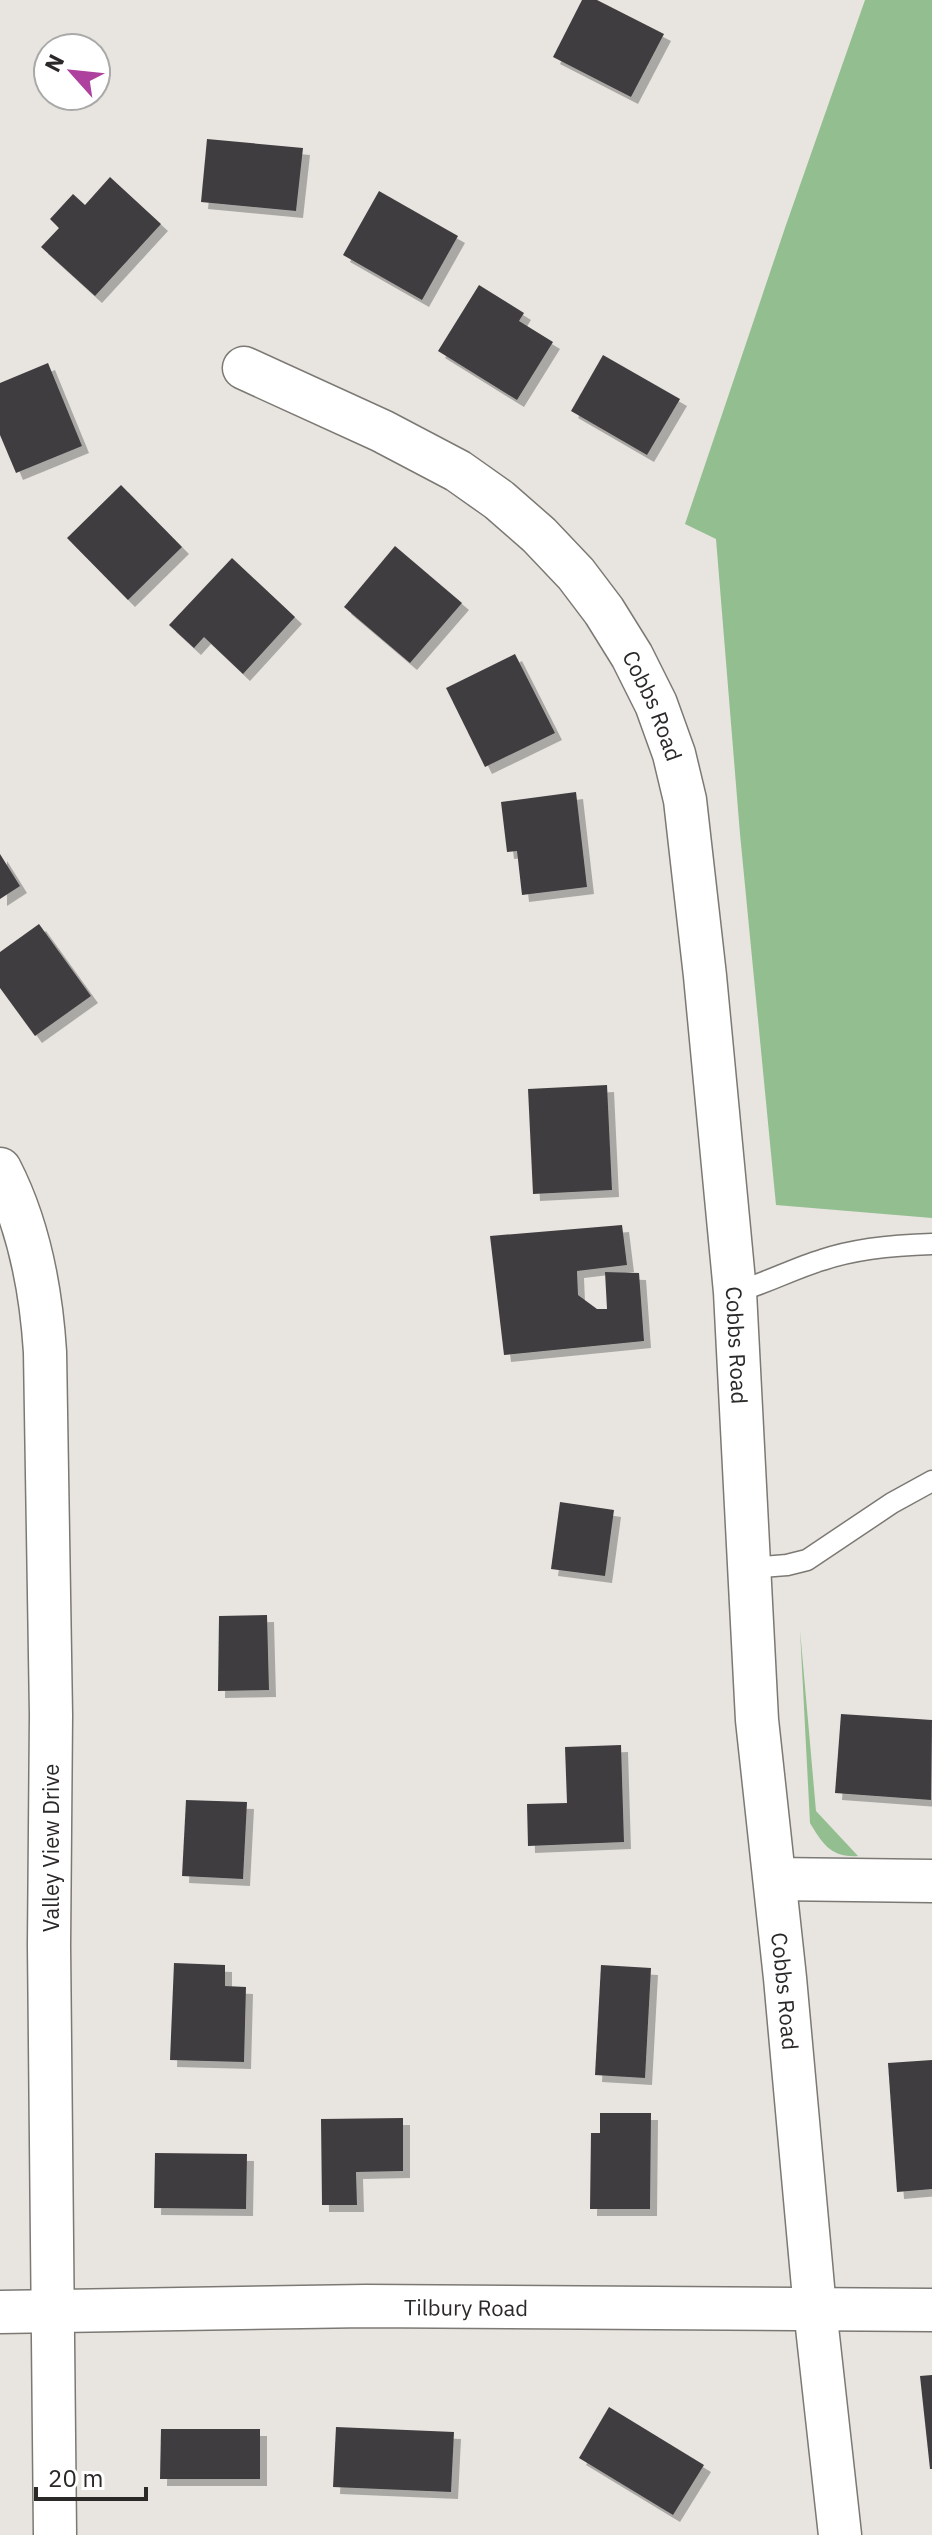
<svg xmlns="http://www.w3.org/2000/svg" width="932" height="2535" font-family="'IBM Plex Sans',sans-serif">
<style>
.forest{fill:#93be8f}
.building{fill:#413d41;filter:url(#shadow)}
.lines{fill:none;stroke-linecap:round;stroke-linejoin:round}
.lane-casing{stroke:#7c7974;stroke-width:23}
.street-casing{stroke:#7c7974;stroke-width:45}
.lane{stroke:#fff;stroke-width:20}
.street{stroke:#fff;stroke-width:42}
.labels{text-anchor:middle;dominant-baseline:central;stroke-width:8;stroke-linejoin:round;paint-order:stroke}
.street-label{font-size:22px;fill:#2a2927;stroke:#fff}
</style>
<defs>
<filter id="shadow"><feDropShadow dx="7" dy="7" stdDeviation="0" flood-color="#0004"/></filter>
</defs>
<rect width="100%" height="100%" fill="#e8e5e0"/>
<g class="forest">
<path d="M865 0H932V1218L776 1205 740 834 716 539 685 524 786 225Z"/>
<path d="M800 1630 816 1811 858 1856C831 1858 822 1843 810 1823Z"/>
</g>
<g class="building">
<path d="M582 0H597L664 34 631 97 553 57Z"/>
<path d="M207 139 303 148 296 211 201 202Z"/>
<path d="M110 177 161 224 95 296 41 247 59 228 50 219 73 194 85 205Z"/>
<path d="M379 191 458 236 422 300 343 255Z"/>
<path d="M479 285 524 313 519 321 553 342 517 400 438 351Z"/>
<path d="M603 355 680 399 647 455 571 411Z"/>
<path d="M48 363 82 446 16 473 0 435V383Z"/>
<path d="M121 485 182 547 128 600 67 538Z"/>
<path d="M395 546 462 603 410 663 344 607Z"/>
<path d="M232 558 295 617 243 674 204 637 194 648 169 625Z"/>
<path d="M515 654 555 733 485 767 446 688Z"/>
<path d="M576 792 587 887 522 895 517 851 507 852 501 802Z"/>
<path d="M0 854 20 886 0 899Z"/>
<path d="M39 924 91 996 35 1036 0 988V952Z"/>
<path d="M607 1085 612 1190 533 1194 528 1089Z"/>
<path d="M622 1225 627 1265 577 1271 578 1295 597 1309H607L605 1272 639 1273 644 1341 504 1355 490 1236Z"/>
<path d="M560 1502 614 1510 605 1576 551 1569Z"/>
<path d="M267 1615 269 1690 218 1691 219 1616Z"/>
<path d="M841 1714 932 1720 931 1800 835 1793Z"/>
<path d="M621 1745 624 1842 528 1846 527 1804 567 1803 565 1747Z"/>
<path d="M186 1800 247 1802 243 1879 182 1876Z"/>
<path d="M174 1963 225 1965V1986L246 1987 244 2062 170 2060Z"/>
<path d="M601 1965 651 1968 645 2078 595 2075Z"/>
<path d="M932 2060V2189L897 2192 888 2063Z"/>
<path d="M600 2113H651L650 2209H590L591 2133H600Z"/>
<path d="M403 2118V2171L356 2172 357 2205H322L321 2119Z"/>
<path d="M155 2153 247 2154 246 2209 154 2208Z"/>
<path d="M932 2375V2469H930L920 2376Z"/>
<path d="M609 2407 704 2465 673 2515 579 2458Z"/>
<path d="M336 2427 454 2432 451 2492 333 2487Z"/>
<path d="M161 2429H260V2479H160Z"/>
</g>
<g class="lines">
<defs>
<g id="lane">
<path d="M735 1292C765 1284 792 1269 822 1260 857 1248 895 1245 932 1244"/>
<path d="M749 1568 787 1565 807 1560 892 1503 932 1481"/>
</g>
<g id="street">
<path id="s1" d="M244 368 382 431 458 471 499 500 539 535 576 574 604 611 632 656 656 704 674 754 685 800 705 976 735 1292 757 1720 785 1978 815 2309 840 2535"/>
<path d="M0 1169C29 1225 41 1289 45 1352L51 1715 49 1945 55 2535"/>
<path d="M775 1879 932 1881"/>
<path id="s2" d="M0 2312 366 2306 932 2310"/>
</g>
</defs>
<use href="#lane" class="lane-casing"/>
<use href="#street" class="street-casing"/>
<use href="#lane" class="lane"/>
<use href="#street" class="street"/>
</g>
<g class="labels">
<g class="street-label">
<text stroke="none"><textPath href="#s1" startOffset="548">Cobbs Road</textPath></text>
<text stroke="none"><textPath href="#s1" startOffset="1196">Cobbs Road</textPath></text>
<text transform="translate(50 1848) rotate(-90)">Valley View Drive</text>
<text stroke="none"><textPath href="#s1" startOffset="1844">Cobbs Road</textPath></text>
<text stroke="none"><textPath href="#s2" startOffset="466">Tilbury Road</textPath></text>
</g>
</g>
<g transform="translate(72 72) rotate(297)"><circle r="38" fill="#ffffff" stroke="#aaa9a9" stroke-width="2"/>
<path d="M0-6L14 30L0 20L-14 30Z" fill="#ae409e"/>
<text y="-12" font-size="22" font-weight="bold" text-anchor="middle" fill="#2a2927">N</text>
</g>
<path d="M36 2487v12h110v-12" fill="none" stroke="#2a2927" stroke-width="4"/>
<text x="48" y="2487" font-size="24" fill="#2a2927" stroke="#ffffff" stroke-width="6" paint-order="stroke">20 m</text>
</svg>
